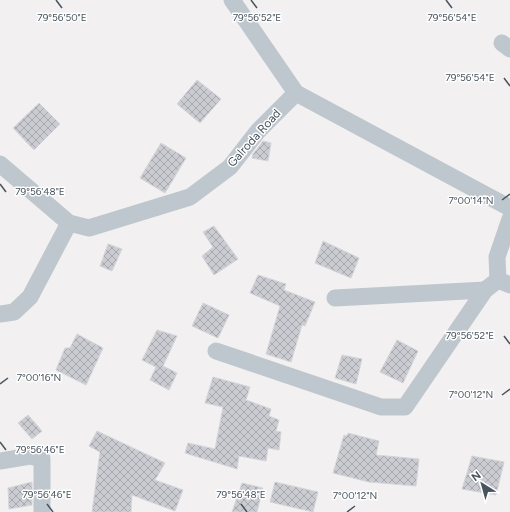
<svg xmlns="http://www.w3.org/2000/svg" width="510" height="512" font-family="Figtree,sans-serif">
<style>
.building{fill:url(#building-cross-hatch);stroke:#d4d6db}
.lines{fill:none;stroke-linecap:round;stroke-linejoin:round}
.minor{stroke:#bec7ce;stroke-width:17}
.ticks{fill:none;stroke:#48535d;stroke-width:1.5}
.labels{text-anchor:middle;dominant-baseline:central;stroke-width:3;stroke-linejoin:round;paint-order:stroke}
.street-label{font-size:12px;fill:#48535d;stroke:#fff}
.ticks-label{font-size:10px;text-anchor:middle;fill:#48535d;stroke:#fff;stroke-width:3;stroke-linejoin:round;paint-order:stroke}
</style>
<defs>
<pattern id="building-cross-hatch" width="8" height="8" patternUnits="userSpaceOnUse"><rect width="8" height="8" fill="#caccd2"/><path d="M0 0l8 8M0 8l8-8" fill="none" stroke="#a6a8ae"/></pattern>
</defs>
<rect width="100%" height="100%" fill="#f2f0f0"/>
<g class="building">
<path d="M197 80 221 99 200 123 177 104Z"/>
<path d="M39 103 60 124 34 150 13 128Z"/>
<path d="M263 141 271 143 268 161 252 158 253 154Z"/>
<path d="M161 143 186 158 165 193 140 178Z"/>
<path d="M214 226 238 259 214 275 202 256 213 247 203 232Z"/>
<path d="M323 241 359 258 351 278 315 263Z"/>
<path d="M108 244 122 249 112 271 100 266Z"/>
<path d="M258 275 286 284 284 290 315 302 305 326 302 325 291 362 266 354 280 306 250 293Z"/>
<path d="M203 303 229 315 218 338 192 326Z"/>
<path d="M157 330 177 336 163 366 177 373 169 390 150 380 156 367 142 360Z"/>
<path d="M77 334 103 348 86 385 56 370 65 348H70Z"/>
<path d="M397 340 418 351 403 383 380 372Z"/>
<path d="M342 355 362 359 356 384 335 378Z"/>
<path d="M213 377 250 387 246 400 271 409 269 416 279 420 276 431 281 432 279 450 268 448 266 461 239 456 237 469 185 453 188 443 215 449 223 407 205 403Z"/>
<path d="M28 415 42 431 32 439 18 423Z"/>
<path d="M97 431 165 463 155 480 183 490 175 511 132 495 131 512H92L100 452 89 446Z"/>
<path d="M348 433 379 441 376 455 419 459 416 486 369 482 333 473 344 435 347 436Z"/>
<path d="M472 456 504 462 496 495 462 489Z"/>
<path d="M32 482V505L9 509 8 488Z"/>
<path d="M275 482 318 492 313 512 270 502Z"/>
<path d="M242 483 263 488 257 512H232Z"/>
</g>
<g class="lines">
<g class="minor">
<path d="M232 0 296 93"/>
<path d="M502 43 510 49"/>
<path d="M0 164 69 223 89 228 190 197 230 167 258 131 296 93 510 208"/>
<path d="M510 219 497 257 498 280 510 285"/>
<path d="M335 298 485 290"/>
<path d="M0 314 14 312 30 297 69 223"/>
<path d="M216 351 381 407H405L485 290 498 280"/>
<path d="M0 461 30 456 42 459V512"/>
</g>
</g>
<path class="ticks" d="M56 0 62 8M251 0 257 8M446 0 452 8M504 78 510 86M0 184 6 192M502 200 510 194M504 336 510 344M0 384 8 378M502 395 510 389M0 442 6 450M47 504 53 512M241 504 247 512M347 512 355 506"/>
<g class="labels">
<g class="street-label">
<text transform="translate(254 138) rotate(-48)">Galroda Road</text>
</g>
</g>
<g class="ticks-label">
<text x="62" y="21">79°56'50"E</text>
<text x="257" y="21">79°56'52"E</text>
<text x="452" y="21">79°56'54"E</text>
<text x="470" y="81">79°56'54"E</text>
<text x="40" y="195">79°56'48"E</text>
<text x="471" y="204">7°00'14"N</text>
<text x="470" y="339">79°56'52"E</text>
<text x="39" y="381">7°00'16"N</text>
<text x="471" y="398">7°00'12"N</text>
<text x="40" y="453">79°56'46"E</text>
<text x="47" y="498">79°56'46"E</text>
<text x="241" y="498">79°56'48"E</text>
<text x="355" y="499">7°00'12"N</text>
</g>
<g transform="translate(482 484) rotate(323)" stroke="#ffffff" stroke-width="3" paint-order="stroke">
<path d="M0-3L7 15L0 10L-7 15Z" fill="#48535d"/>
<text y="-6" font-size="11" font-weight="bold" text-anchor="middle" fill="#48535d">N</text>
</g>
</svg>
